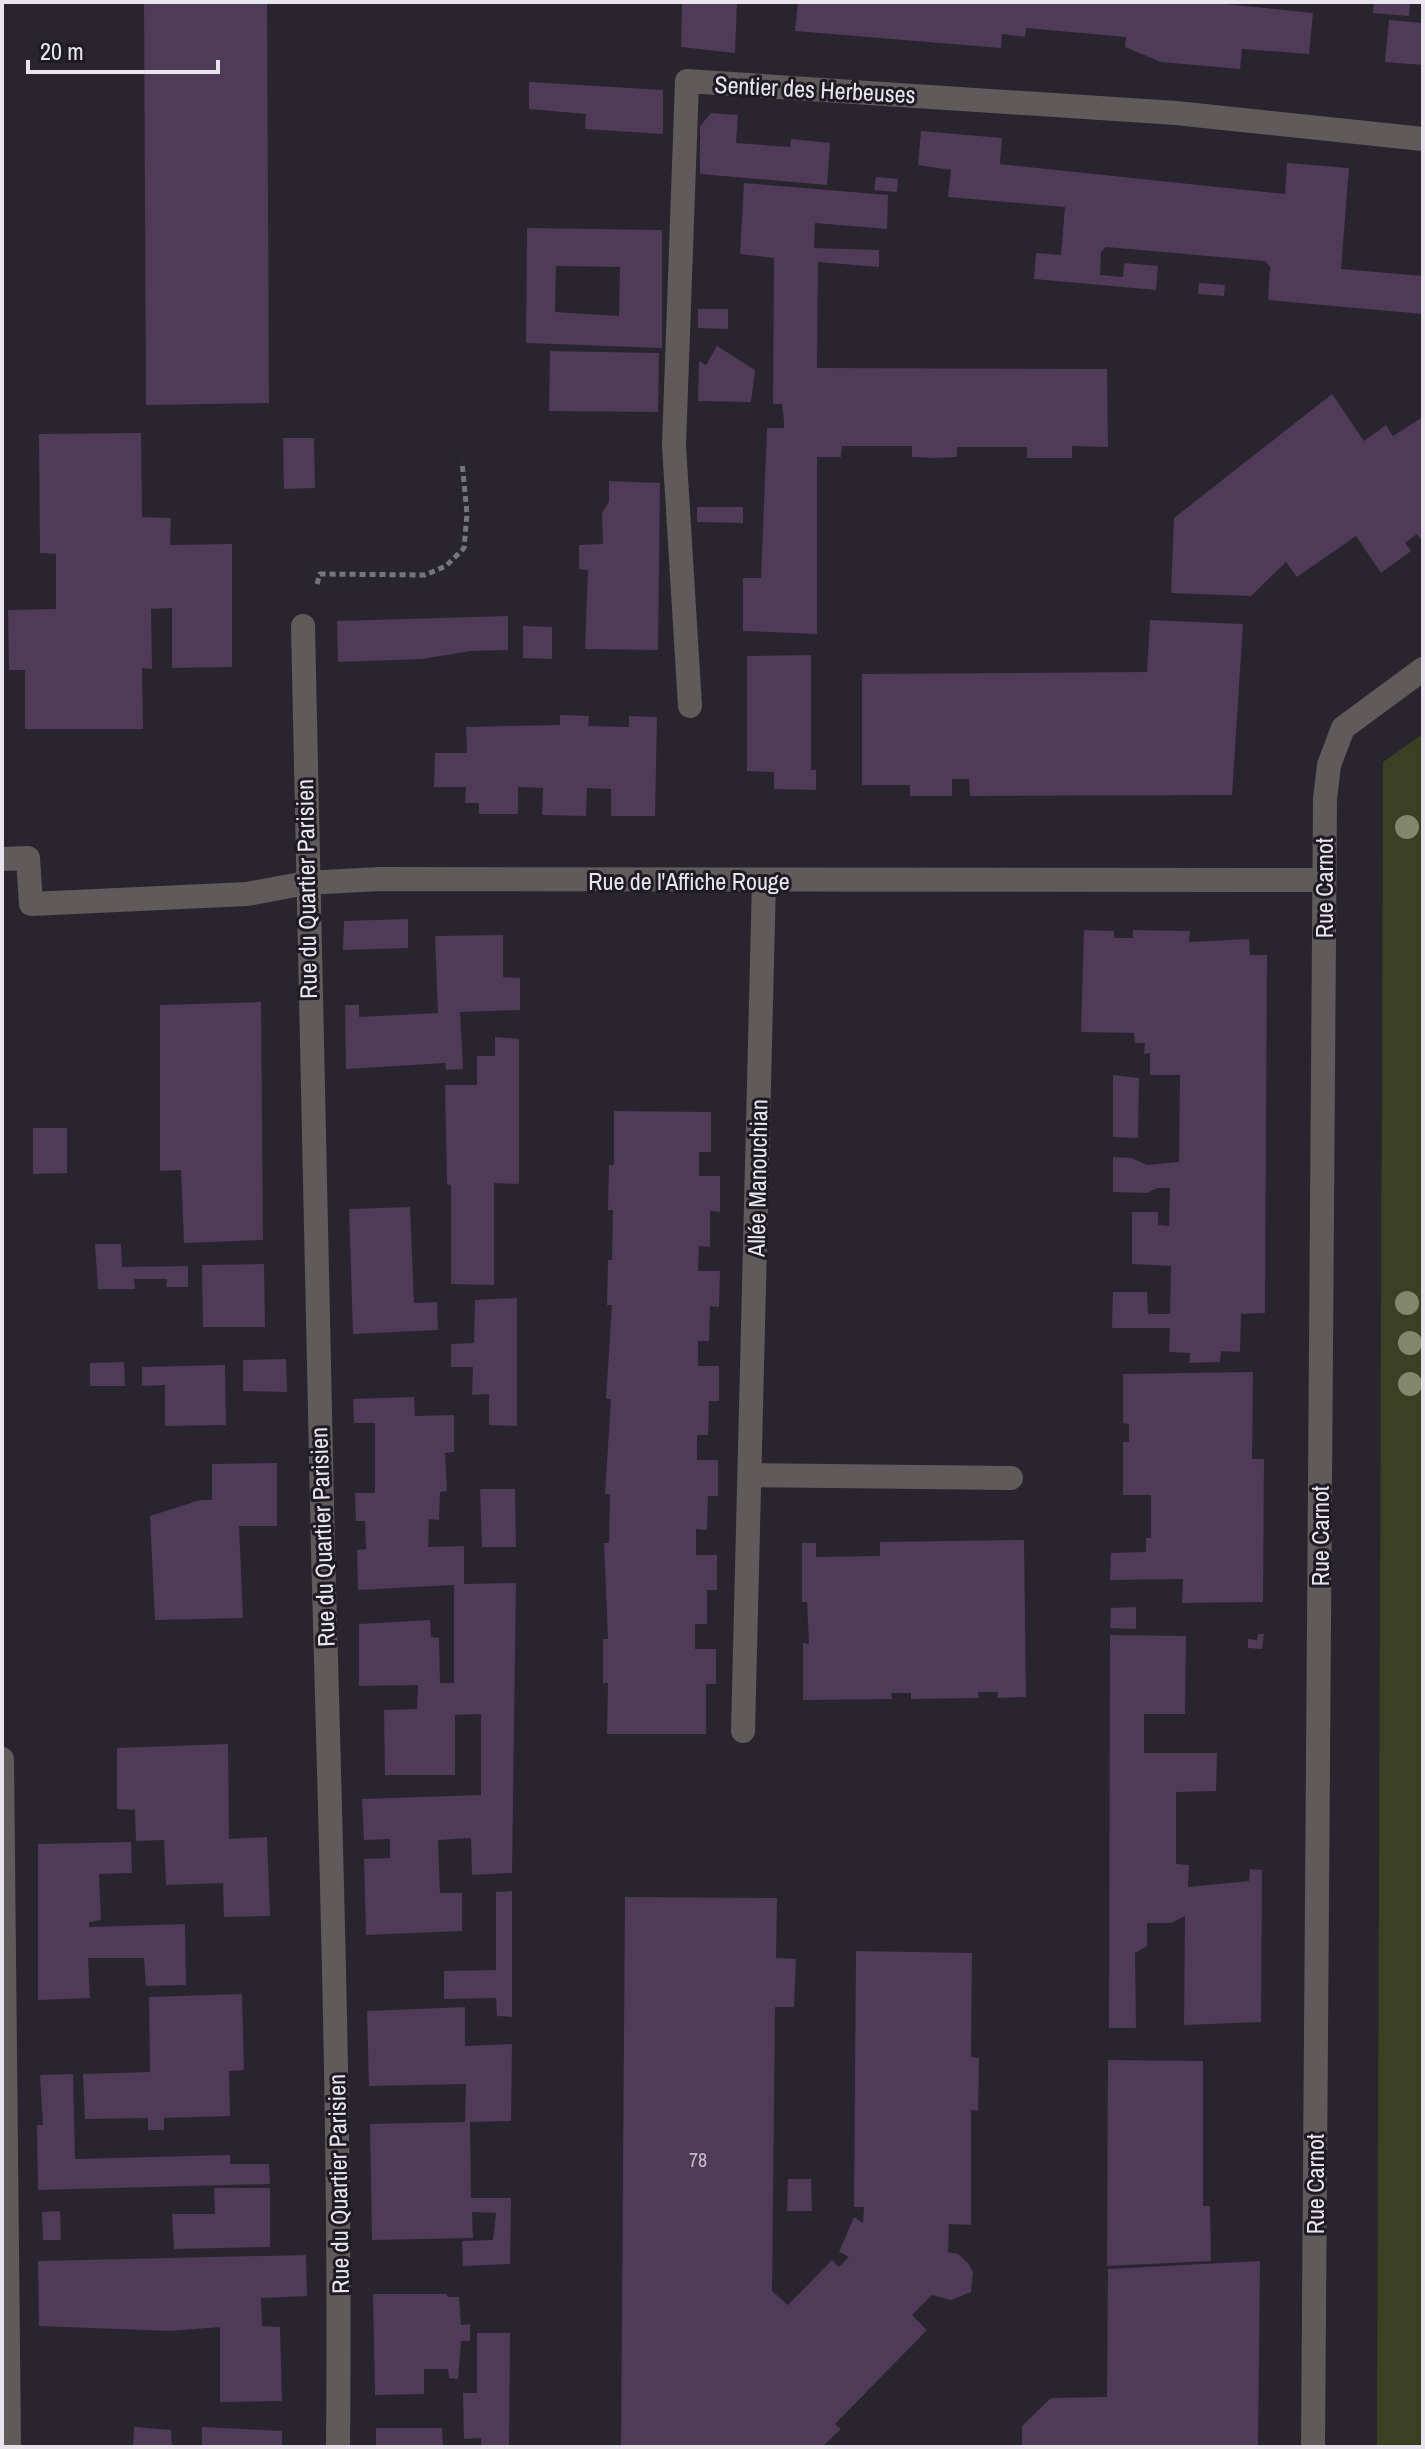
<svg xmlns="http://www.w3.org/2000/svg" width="1425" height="2449" font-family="'Archivo Narrow',sans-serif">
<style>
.green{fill:#3a4021}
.building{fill:#4f3a58;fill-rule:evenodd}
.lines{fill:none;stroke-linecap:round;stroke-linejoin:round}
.path{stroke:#76747c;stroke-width:5;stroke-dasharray:6 4;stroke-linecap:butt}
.lane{stroke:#615a5a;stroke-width:24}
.street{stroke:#615a5a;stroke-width:24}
.tree{fill:#828769}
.labels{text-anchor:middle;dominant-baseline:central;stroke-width:6;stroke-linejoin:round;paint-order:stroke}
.number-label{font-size:20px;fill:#c2bbc7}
.street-label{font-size:24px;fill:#e8e6ec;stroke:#1e1b25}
</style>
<rect width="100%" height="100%" fill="#28252f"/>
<path class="green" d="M1423 734V2447H1377L1383 762Z"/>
<g class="building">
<path d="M144 2H267L269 403 146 405Z"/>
<path d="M682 2H737L735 53 681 47Z"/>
<path d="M798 2H1206L1313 13 1309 54 1242 49 1240 69 1161 62 1125 47 1126 37 1026 28 1025 37 1002 34 1001 48 795 31Z"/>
<path d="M1374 2H1410L1409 16 1373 13Z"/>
<path d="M1389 20 1423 23V65L1385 62Z"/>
<path d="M529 82 663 90V134L585 129 586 114 529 109Z"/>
<path d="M711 113 738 115 736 143 790 147 791 139 830 143 827 185 700 174V126Z"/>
<path d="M921 131 1002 138 1000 164 1285 194 1287 163 1349 168 1341 269 1423 276V314L1268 300 1270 267 1265 261 1106 247 1101 252 1100 275 1123 277 1124 263 1158 266 1156 290 1034 279 1036 253 1061 255 1065 207 948 197 951 170 918 165Z"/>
<path d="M876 177 898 179 897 192 874 190Z"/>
<path d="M744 183 888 195 887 229 815 223 814 248 879 250V267L818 262 817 368 1107 369 1108 447 1072 446V458H1027V447H957V457L934 458 912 457V446H842L841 457H817V634L743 631V578H761L767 428H784V421L782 404H773L774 258 740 254Z"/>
<path d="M527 228 662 230V348L526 343ZM556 266 620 267 619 316 555 312Z"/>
<path d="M1199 283 1225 285 1224 296 1198 294Z"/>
<path d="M698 309H728V329L698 328Z"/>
<path d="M717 346 755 370 751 402 698 401 699 361 706 365Z"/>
<path d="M550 351 659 353 658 412 549 411Z"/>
<path d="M1332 394 1364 441 1386 425 1393 436 1423 417V542L1417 534 1405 543 1411 551 1381 573 1356 536 1297 577 1286 562 1251 596 1171 593 1174 518Z"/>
<path d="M141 433 142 517 171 518 170 545 232 544V667L172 668V608L151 609 152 669 142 668 143 729H25V670H9L8 610 56 609V554L40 553 39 434Z"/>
<path d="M283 438H314L315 488 284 489Z"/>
<path d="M609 481 660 483 658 650 585 649 588 570 579 569V545L603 544 602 513 609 502Z"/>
<path d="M697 507H743V523L697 522Z"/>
<path d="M508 616V650L471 651 422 659 338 662 337 621Z"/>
<path d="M1150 620 1243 624 1232 795 970 796 969 779H952V796H910V785H862V674L1147 672Z"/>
<path d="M523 626 552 627V659L523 658Z"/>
<path d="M811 655V770H816V790L774 789V772L747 771V656Z"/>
<path d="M560 715 589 716 588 726 629 727V716L657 717 655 816H611V789L587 788 586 816 542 815 543 788 518 787V814H479V803H465L466 787H434L435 753H467L466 727 560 725Z"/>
<path d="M408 919V948L343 950 344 921Z"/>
<path d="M1084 930 1114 931V938H1133V930L1190 931 1189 942 1249 939 1250 955H1267L1265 1313 1241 1314 1240 1352 1221 1351 1220 1362 1189 1363 1190 1353 1169 1352 1170 1328H1112L1113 1292H1147L1148 1314H1170L1171 1266 1132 1264V1212H1158V1225L1169 1226 1170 1188H1157L1147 1193 1113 1192V1157L1131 1158 1147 1165 1179 1162 1180 1075H1150V1053L1144 1054 1145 1043H1135L1134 1033 1081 1032Z"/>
<path d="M503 935V977L520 978V1010L460 1012 463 1069 446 1070 445 1063 346 1069 345 1005H359V1017L438 1013 435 936Z"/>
<path d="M261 1002 263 1240 184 1243 181 1170 160 1171V1005Z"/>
<path d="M495 1037 519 1039V1184L494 1183V1285L451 1284V1185L447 1184 445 1085H477V1056H495Z"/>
<path d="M1113 1075 1139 1078 1138 1138 1113 1137Z"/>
<path d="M614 1111 711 1112V1152H699V1176H720V1212L710 1211V1247L699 1246 698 1271H720L719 1307 710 1306 709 1341H698V1366H719V1401H709L708 1435H697V1460H718V1496H708L707 1530 696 1529V1555H717V1590H707V1624H695V1649H716V1684H706V1734H607L608 1683H603V1639H608L604 1543H609L610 1494H605L611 1399H606L612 1305H607L608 1260H612L613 1210H608L609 1165H614Z"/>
<path d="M33 1128H67V1173L33 1174Z"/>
<path d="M410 1207 414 1303 437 1302 438 1330 353 1334 349 1209Z"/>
<path d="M95 1244H121L122 1267 188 1266V1287H166L167 1279H134L135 1289H98Z"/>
<path d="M264 1264 265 1327H203L202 1265Z"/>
<path d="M517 1298V1426L489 1425V1394L472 1395 473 1367H451V1344L474 1343 475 1300Z"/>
<path d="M286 1359 287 1392 243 1391V1360Z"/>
<path d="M124 1362 125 1386H90V1363Z"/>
<path d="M225 1365 226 1425 165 1426V1385L142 1386V1367Z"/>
<path d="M1253 1372 1252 1459H1264L1263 1602 1182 1603 1183 1579 1110 1580 1111 1553 1146 1552V1538H1151V1495H1123V1442H1129V1424L1123 1423V1374Z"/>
<path d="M414 1397 415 1416 454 1415V1452L445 1453 447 1491 440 1492 439 1520 429 1519 428 1547 464 1546V1584L516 1583 512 1873 472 1875 471 1838 438 1840 440 1893H462V1931L366 1935 364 1859 390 1858V1839L364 1840 362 1799 481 1795V1714L455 1715V1775H385L384 1710 417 1709 418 1685 359 1686V1624L430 1620 431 1637 439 1638 440 1683H454V1585L358 1590 357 1550 366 1549 365 1521H356L355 1493H375V1423H354L353 1399Z"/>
<path d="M277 1463V1526H239L243 1618 155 1620 150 1516 200 1500H212V1464Z"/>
<path d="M480 1489H515L516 1547H482Z"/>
<path d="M1024 1540 1026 1697 997 1698 998 1692H978L979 1698 911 1699V1693H891L892 1699 803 1700V1643L809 1644 807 1602H802V1543H816V1557L880 1556V1542Z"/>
<path d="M1136 1607V1629L1110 1628 1111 1608Z"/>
<path d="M1258 1634H1264L1262 1649 1248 1648V1639L1257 1640Z"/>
<path d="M1110 1635 1186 1636 1185 1714H1144V1753H1217L1216 1791 1176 1792V1864L1189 1865 1188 1887 1249 1881 1250 1869 1262 1870 1261 2022 1184 2025 1185 1916 1171 1923H1147V1946L1135 1953 1136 2028H1109Z"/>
<path d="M228 1744 229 1839 267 1837 270 1916 224 1917 223 1883 166 1885 164 1840 136 1841 135 1810 117 1809V1748Z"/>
<path d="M131 1842 132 1873 99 1874 101 1920 89 1922V1927L185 1924 186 1985 146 1986 144 1958H88L90 1998 38 2000V1844Z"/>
<path d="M512 1891V2017L497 2016 496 1998 444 1999V1971L496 1970V1892Z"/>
<path d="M625 1897 777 1898 776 1958 796 1959 794 2007H775L772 2291 788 2305 832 2260 839 2267 849 2257 839 2252 854 2217 863 2223 864 2207H854L856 1951 972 1953 971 2057 979 2058 978 2111 971 2110V2225L949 2224 948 2252 958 2254 968 2263 973 2272 971 2292 951 2300 932 2295 912 2315 927 2330 835 2424 841 2429 822 2447H621Z"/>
<path d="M242 1994 244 2070 229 2071 230 2116 164 2118V2130H148V2118L85 2119 83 2074 150 2072 149 1997Z"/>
<path d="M465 2007V2046L512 2044 511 2121 470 2122 471 2198H511L510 2264 463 2266 462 2241 493 2240 496 2213 472 2212 473 2238 372 2240 370 2124 465 2122 466 2084 369 2086 367 2011Z"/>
<path d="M1108 2060 1203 2061V2206H1210L1211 2261 1107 2266Z"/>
<path d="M73 2074 75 2159 230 2155V2164H269L270 2184 38 2190 37 2125H43L40 2075Z"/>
<path d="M788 2179H811L812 2211H787Z"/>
<path d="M214 2188H270V2247L174 2249 172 2214H215Z"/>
<path d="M60 2211 61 2240H43L42 2212Z"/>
<path d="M306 2255 307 2296 261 2298 262 2326 280 2327 282 2401 220 2402V2327L170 2331 39 2326 38 2261Z"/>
<path d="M1260 2261 1258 2447H1022V2426L1051 2398 1107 2397 1108 2269Z"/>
<path d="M373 2294H446L448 2297H459L461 2325 470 2324V2341H461L458 2379 449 2378 448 2369H424V2394L375 2395Z"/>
<path d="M477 2333H510L509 2447 481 2446V2438L464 2439 463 2393H477Z"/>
<path d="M134 2427 171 2430 172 2447H133Z"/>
<path d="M202 2427 282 2431V2447H202Z"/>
<path d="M376 2428H442L443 2447H376Z"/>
</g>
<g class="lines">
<path class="path" d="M317 584 320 574 425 575 446 566 464 548 467 514 462 462"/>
<g class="lane">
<path d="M750 1475 1011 1478"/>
<path d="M743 1731 764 881"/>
</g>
<g class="street">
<path d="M303 626C307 934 314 1242 323 1550 331 1849 341 2148 338 2447"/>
<path d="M690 706 674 445 687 81 1176 113 1423 139"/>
<path d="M2 859 28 858 31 904 247 894 306 883 380 879 1323 880"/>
<path d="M2 1759 9 2447"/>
<path d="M1313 2447 1325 799 1329 765 1343 728 1423 669"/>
</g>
</g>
<g class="tree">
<circle cx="1407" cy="827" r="12"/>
<circle cx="1407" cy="1303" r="12"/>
<circle cx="1410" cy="1343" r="12"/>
<circle cx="1410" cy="1384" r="12"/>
</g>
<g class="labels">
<g class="number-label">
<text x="698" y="2159">78</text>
</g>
<g class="street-label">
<text transform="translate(815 89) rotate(3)">Sentier des Herbeuses</text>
<text x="689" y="881">Rue de l'Affiche Rouge</text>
<text transform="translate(1324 888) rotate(-90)">Rue Carnot</text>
<text transform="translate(306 889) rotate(-91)">Rue du Quartier Parisien</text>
<text transform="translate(757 1178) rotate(-89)">Allée Manouchian</text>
<text transform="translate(1320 1536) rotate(-90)">Rue Carnot</text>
<text transform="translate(322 1537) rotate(-92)">Rue du Quartier Parisien</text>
<text transform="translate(338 2184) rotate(-91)">Rue du Quartier Parisien</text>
<text transform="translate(1315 2184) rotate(-90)">Rue Carnot</text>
</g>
</g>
<rect width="1425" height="2449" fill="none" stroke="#e8e6ec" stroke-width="8"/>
<path d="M28 60v12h190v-12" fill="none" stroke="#e8e6ec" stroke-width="4"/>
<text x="40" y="60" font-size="24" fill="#e8e6ec" stroke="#1e1b25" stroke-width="6" paint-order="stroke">20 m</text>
</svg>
